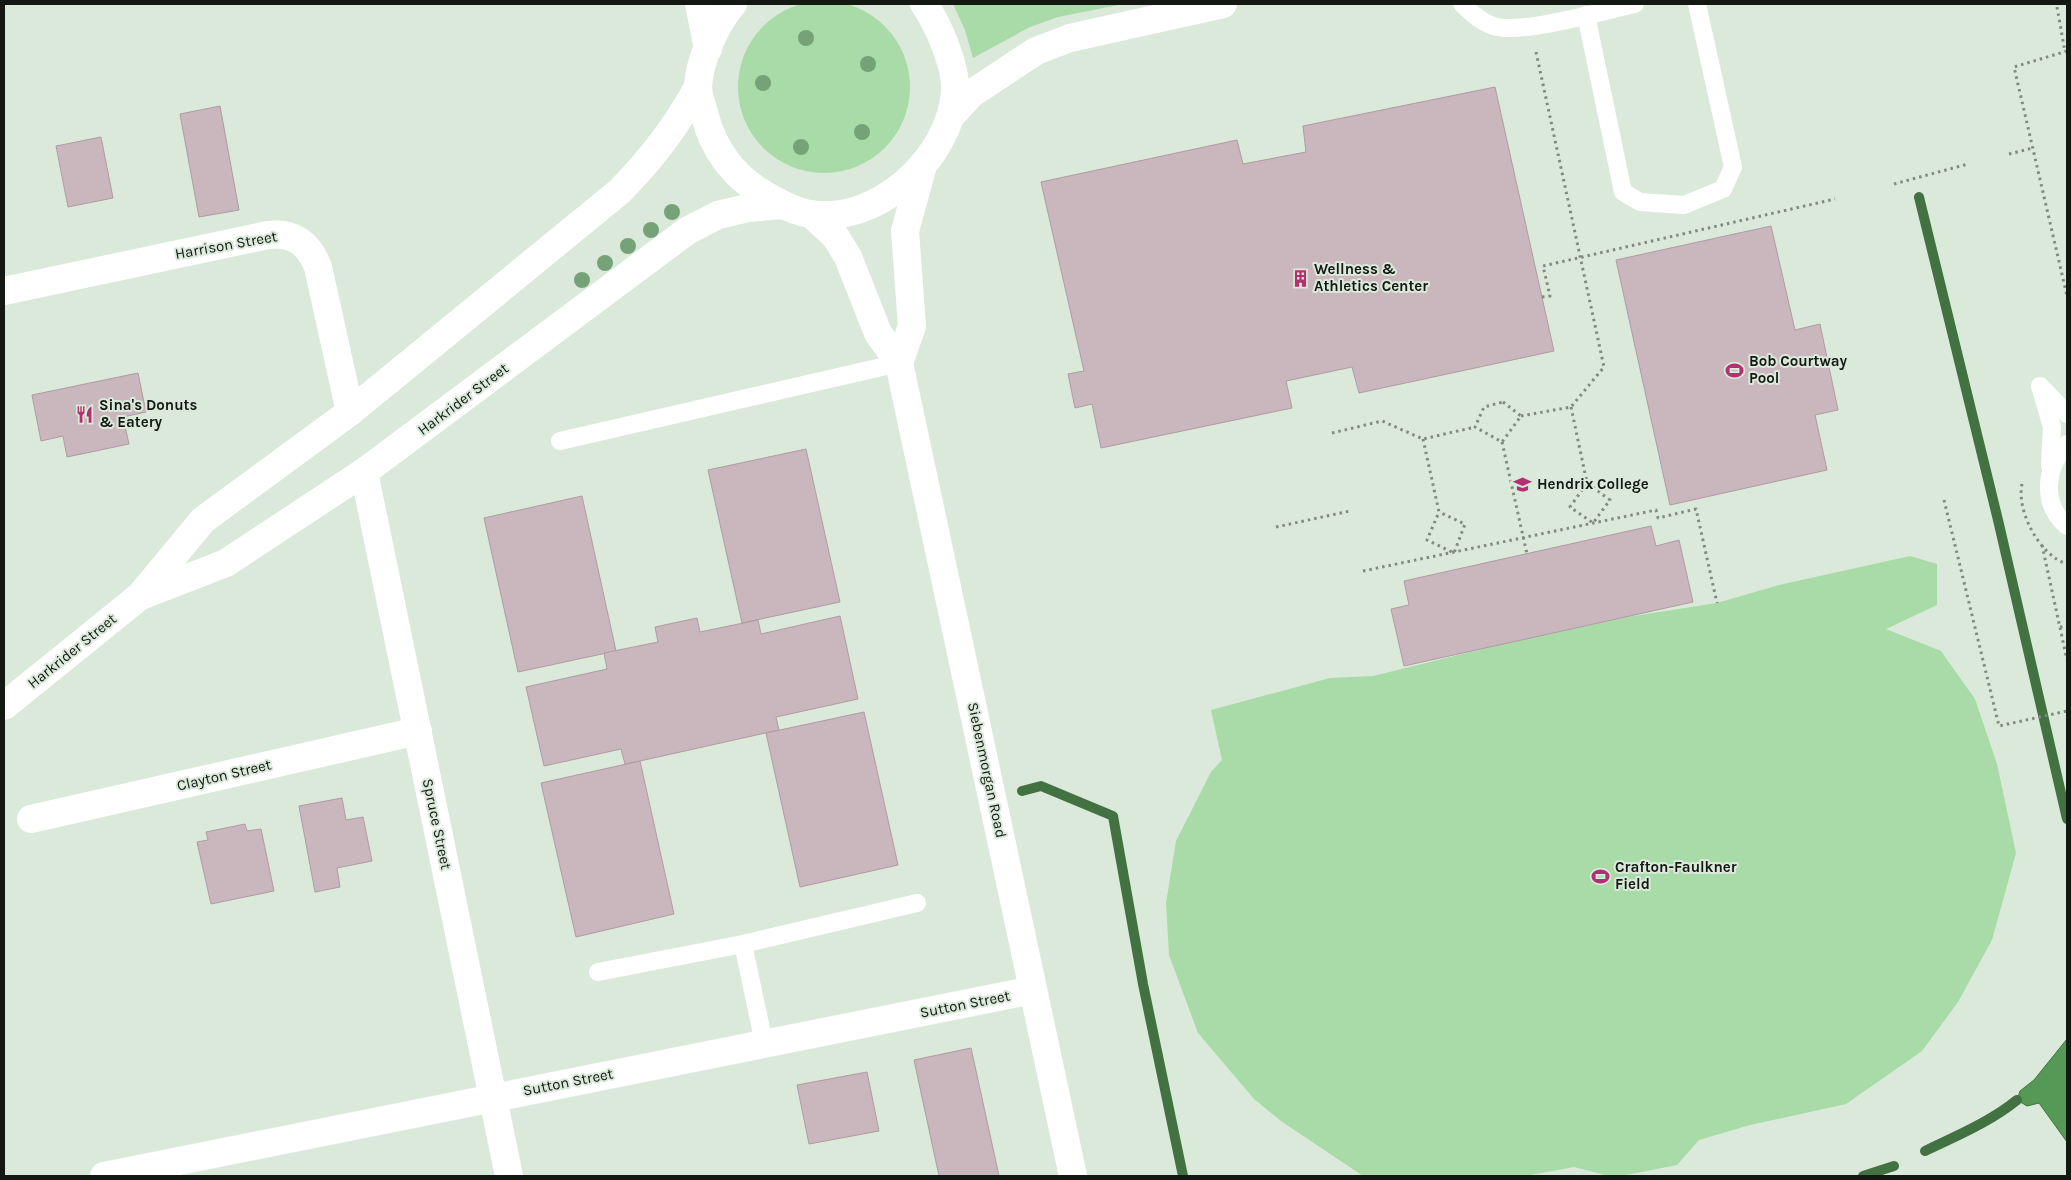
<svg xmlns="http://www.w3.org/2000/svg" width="2071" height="1180" font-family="Karla,sans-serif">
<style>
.green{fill:#a8dba7}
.water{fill:#569956;stroke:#427242}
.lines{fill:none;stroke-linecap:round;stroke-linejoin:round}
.stream{stroke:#427242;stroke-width:10}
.building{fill:#cab6bd;stroke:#af9ba2}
.path{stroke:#808a7f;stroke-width:3;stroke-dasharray:2.5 4;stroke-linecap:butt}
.lane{stroke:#fff;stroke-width:18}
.street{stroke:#fff;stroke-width:28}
.secondary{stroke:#fff;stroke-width:28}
.primary{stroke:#fff;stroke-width:28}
.tree{fill:#76a277}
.labels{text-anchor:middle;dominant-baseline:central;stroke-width:4;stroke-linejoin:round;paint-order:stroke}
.street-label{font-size:15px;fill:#131813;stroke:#dbe9da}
.poi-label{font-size:15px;font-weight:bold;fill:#131813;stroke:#dbe9da;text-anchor:start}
</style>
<rect width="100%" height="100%" fill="#dbe9da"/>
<g class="green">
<circle cx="824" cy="87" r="86"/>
<path d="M953 4H1123L1058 17 1030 27 973 58 965 30Z"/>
<path d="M1910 556 1937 564V605L1886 629 1941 651 1975 699 1997 764 2016 853 1992 940 1958 1002 1922 1051 1846 1104 1750 1125 1699 1140 1677 1165 1621 1176H1609L1574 1167 1525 1176H1363L1281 1121 1254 1099 1198 1033 1169 955 1166 903 1176 841 1211 772 1222 760 1211 710 1330 678 1373 676 1499 645 1627 617 1717 603 1779 585Z"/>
</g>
<path class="water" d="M2067 1039V1142L2039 1103 2027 1106 2017 1100 2020 1091 2034 1080Z"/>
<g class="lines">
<g class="stream">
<path d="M1919 197 1998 520 2067 819"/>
<path d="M1022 791 1041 786 1113 816 1143 984 1183 1176"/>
<path d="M1925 1151C1956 1136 1990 1122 2017 1100"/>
<path d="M1863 1176 1894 1166"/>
</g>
</g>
<g class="building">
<path d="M1495 87 1554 351 1359 393 1352 367 1286 381 1292 408 1101 448 1092 404 1075 408 1068 374 1084 371 1041 182 1237 140 1243 164 1306 152 1303 126Z"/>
<path d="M220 106 239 210 199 217 180 114Z"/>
<path d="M101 137 113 198 68 207 56 146Z"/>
<path d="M1771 226 1795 330 1820 324 1838 410 1815 415 1827 470 1670 505 1616 260Z"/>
<path d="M138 373 146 412 123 417 129 444 67 457 63 436 41 441 32 395Z"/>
<path d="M806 449 840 602 742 623 708 470Z"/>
<path d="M582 496 616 651 518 672 484 518Z"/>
<path d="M1651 526 1656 546 1679 540 1693 602 1404 666 1391 609 1409 605 1404 581Z"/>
<path d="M840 616 858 699 776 717 779 730 640 761 625 764 621 749 544 766 526 687 607 669 604 653 658 642 655 627 697 618 700 632 758 620 761 634Z"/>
<path d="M864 712 898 865 800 887 766 733Z"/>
<path d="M640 761 674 914 576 937 541 783Z"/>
<path d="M342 798 346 820 363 817 372 861 337 868 340 887 315 892 299 806Z"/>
<path d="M245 824 247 831 261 829 274 891 211 904 197 842 208 840 206 832Z"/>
<path d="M971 1048 999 1176H939L914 1060Z"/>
<path d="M867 1072 879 1131 809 1144 797 1085Z"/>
</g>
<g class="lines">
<g class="path">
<path d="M2057 7 2065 52"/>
<path d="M2067 51 2014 67 2067 296"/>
<path d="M2009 154 2033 148"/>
<path d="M1894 184 1968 164"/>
<path d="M1542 297 1550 296 1543 266 1835 199"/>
<path d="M1503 402 1521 416 1502 442 1475 427 1484 407Z"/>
<path d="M1571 407 1587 483 1610 500 1593 523 1570 507 1587 483"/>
<path d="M1521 416 1571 407 1604 367 1536 52"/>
<path d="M1332 433 1382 421 1423 439 1475 427"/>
<path d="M1423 439 1439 512 1427 540 1454 553 1465 524 1439 512"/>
<path d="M1502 442 1527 554"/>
<path d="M2022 484C2016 511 2040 556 2067 564"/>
<path d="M1944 500 1999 726 2067 711"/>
<path d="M1276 527 1350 511"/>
<path d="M2042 545 2067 660"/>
<path d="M1363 571 1656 510 1658 518 1696 509 1717 603"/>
<path d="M2060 627 2067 626"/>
</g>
<g class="lane">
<path d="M1462 4C1471 13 1481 22 1493 26 1521 35 1603 11 1635 4"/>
<path d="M1586 15 1623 192 1640 202 1684 205 1723 189 1733 167 1697 4"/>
<path d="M2040 386 2052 427 2050 466"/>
<path d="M2042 388 2067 414"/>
<path d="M560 441 899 363"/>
<path d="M2067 444C2045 467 2041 504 2067 526"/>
<path d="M743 944 917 903"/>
<path d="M598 972 743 944 764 1043"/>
</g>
<g class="street">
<path d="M4 291 268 235C294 232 309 244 318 267L350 412"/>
<path d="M364 472 509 1176"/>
<path d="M31 819 418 731"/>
<path d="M104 1176 1033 990"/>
</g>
<g class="secondary">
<path d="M699 4 708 49"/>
<path d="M811 214 835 236 848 257 878 333 899 363 1073 1176"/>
<path d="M899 363 912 326 905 231 923 165"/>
</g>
<g class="primary">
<path d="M733 4C716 23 699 61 698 87 698 96 703 107 705 116 713 148 733 176 762 193 777 202 793 211 810 214 878 225 950 158 955 92 957 67 938 24 924 4"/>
<path d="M951 116 971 94 1036 51 1070 38 1223 4"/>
<path d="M141 596 226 563 364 472 687 231 718 215 748 208 782 205"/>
<path d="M4 706 140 596 203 520 350 412 620 191C653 157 675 128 698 87"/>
</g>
</g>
<g class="tree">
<circle cx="806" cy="38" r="8"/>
<circle cx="868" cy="64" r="8"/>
<circle cx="763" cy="83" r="8"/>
<circle cx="862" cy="132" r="8"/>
<circle cx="801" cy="147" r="8"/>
<circle cx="672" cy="212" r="8"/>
<circle cx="651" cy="230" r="8"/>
<circle cx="628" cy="246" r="8"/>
<circle cx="605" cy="263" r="8"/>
<circle cx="582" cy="280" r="8"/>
</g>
<defs>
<symbol id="building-bare" viewBox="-9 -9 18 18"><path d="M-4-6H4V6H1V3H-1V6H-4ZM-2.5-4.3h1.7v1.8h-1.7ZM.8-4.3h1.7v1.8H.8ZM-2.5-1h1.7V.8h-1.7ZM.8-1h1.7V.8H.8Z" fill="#b52f71" stroke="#dbe9da" stroke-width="2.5" paint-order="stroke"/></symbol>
<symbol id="stadium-bare" viewBox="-9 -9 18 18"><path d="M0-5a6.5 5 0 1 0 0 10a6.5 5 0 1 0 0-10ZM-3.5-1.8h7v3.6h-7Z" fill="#b52f71" stroke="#dbe9da" stroke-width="2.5" paint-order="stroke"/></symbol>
<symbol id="restaurant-bare" viewBox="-9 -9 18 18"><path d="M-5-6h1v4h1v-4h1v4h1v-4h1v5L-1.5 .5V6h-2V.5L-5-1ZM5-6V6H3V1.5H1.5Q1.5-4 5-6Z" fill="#b52f71" stroke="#dbe9da" stroke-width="2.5" paint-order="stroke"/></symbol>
<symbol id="university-bare" viewBox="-9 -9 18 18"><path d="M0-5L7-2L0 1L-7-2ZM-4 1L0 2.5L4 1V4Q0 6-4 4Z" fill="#b52f71" stroke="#dbe9da" stroke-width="2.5" paint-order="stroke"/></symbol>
</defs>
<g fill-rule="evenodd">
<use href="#building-bare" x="1288" y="266" width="25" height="25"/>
<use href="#stadium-bare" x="1722" y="358" width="25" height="25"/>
<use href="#restaurant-bare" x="72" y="402" width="25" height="25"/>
<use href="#university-bare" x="1510" y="472" width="25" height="25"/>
<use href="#stadium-bare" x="1588" y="864" width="25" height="25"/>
</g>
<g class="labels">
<g class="street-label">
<text transform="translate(226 245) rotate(-10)">Harrison Street</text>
<text transform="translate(463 399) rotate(-37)">Harkrider Street</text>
<text transform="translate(72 651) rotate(-39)">Harkrider Street</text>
<text transform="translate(987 770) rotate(78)">Siebenmorgan Road</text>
<text transform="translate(224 775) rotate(-13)">Clayton Street</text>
<text transform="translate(437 824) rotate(78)">Spruce Street</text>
<text transform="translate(965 1004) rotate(-11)">Sutton Street</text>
<text transform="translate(568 1082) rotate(-11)">Sutton Street</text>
</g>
<g class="poi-label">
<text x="1314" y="269">Wellness &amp;<tspan x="1314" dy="17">Athletics Center</tspan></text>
<text x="1749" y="361">Bob Courtway<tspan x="1749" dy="17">Pool</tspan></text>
<text x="99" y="405">Sina's Donuts<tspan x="99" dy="17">&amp; Eatery</tspan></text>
<text x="1537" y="484">Hendrix College</text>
<text x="1615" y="867">Crafton-Faulkner<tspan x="1615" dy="17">Field</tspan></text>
</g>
</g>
<rect width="2071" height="1180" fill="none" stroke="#131813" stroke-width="10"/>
</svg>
